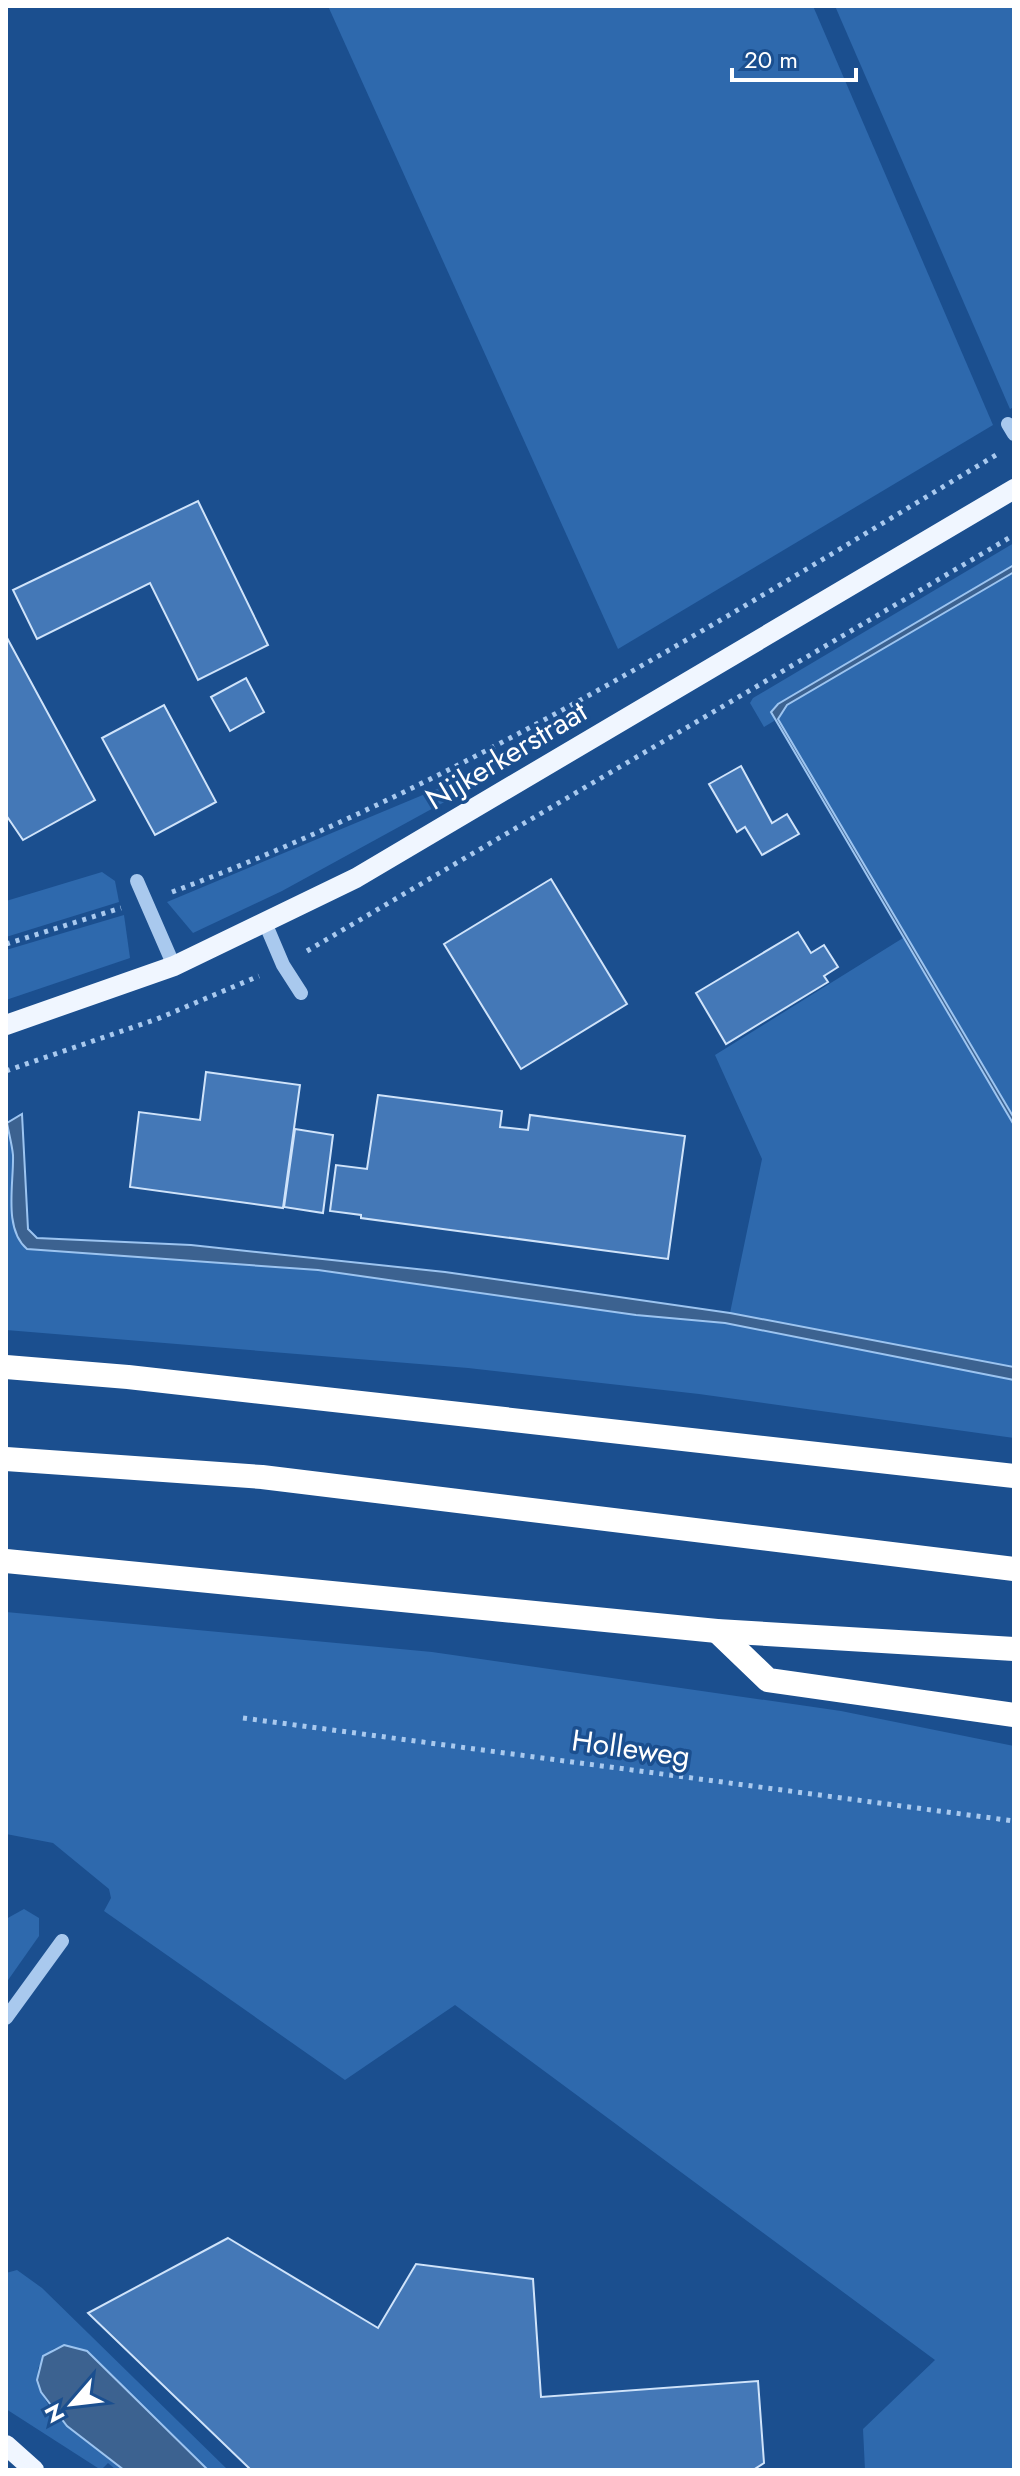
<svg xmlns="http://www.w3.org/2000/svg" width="1020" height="2476" font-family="Jost,sans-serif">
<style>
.green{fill:#2e69ad}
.water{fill:#3c6290;stroke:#9cc4f0;stroke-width:2}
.building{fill:#4478b7;stroke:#cfe3fa;stroke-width:2}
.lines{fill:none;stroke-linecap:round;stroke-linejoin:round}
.path{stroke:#a9c9ee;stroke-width:5;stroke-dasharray:4 6;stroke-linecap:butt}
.minor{stroke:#a9c9ee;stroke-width:14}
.major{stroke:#f0f6ff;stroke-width:20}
.highway{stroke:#fff;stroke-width:24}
.labels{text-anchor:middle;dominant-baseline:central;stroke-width:7;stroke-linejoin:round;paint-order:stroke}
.street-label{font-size:30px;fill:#fff;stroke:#1b4f8f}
</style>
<rect width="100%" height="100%" fill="#1b4f8f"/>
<g class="green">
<path d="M328 6H813L993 425 618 649Z"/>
<path d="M835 6H1014L1012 408 1010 409Z"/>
<path d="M1014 543V565L778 704 773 709 774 721 764 727 750 703 753 698Z"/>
<path d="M1014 572V1118L778 719 787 705Z"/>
<path d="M485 769 490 777 282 891 193 933 167 902Z"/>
<path d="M102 872 115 881 119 902 6 937V901Z"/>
<path d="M124 915 130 958 6 1000V950Z"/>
<path d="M903 938 1014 1125V1367L730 1313 762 1159 715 1055Z"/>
<path d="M6 1122 13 1152 16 1236 190 1260 318 1270 636 1315 725 1323 1014 1380V1438L699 1394 468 1368 6 1330Z"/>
<path d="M6 1612 432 1652 841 1711 1014 1746V2470H865L863 2429 935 2360 455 2005 345 2080 104 1911 111 1898 109 1889 53 1843 6 1834Z"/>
<path d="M24 1909 39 1918V1936L6 1983V1919Z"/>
<path d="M17 2270 42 2288 228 2470H208L87 2352 64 2345 53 2349 38 2368C34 2415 93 2443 124 2470H116L108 2463 101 2470 6 2409V2273Z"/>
</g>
<g class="water">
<path d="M1014 565V572L787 705 778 719 1014 1118V1125L771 712 778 704Z"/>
<path d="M22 1114 28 1229 37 1238 191 1245 445 1272 730 1313 1014 1367V1380L725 1323 636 1315 318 1270 27 1249C3 1229 14 1183 13 1155 12 1145 9 1134 7 1123Z"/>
<path d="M64 2345 87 2351 208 2470H124L67 2426 41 2392 37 2380 43 2356Z"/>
</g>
<g class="building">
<path d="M198 501 268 645 198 680 150 583 37 639 13 590Z"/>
<path d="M6 636 95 800 23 840 6 815Z"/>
<path d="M246 678 264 712 230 731 211 697Z"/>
<path d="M164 705 216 802 155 835 102 738Z"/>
<path d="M741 766 772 823 787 814 799 834 762 855 745 827 737 832 709 784Z"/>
<path d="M551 879 627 1004 521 1069 444 944Z"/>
<path d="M798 932 811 953 824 945 838 967 824 976 828 982 726 1044 696 993Z"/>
<path d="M206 1072 300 1085 283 1208 130 1187 139 1112 200 1120Z"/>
<path d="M378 1095 502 1111 500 1127 528 1130 530 1115 685 1136 668 1259 361 1218V1215L330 1211 336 1165 367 1169Z"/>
<path d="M295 1129 333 1135 323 1213 284 1207Z"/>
<path d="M228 2238 378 2328 416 2264 533 2279 541 2397 758 2381 764 2463 753 2470H251L88 2313Z"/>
</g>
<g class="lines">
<g class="path">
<path d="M172 892C465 783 729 615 996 455"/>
<path d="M6 944 121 908"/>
<path d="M307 951 1014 535"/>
<path d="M6 1071 157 1019 259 976"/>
<path d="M243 1718 1014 1821"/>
</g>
<g class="minor">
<path d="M1008 424 1014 434"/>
<path d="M137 881 174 966"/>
<path d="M266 925 283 965 301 993"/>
<path d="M6 2018 62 1941"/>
</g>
<g class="major">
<path d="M6 1025 174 966 356 878 1014 489"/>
<path d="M6 2445 34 2470"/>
</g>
<g class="highway">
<path d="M6 1367 128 1377 1014 1476"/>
<path d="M6 1459 262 1477 1014 1569"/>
<path d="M6 1561 717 1631 1014 1649"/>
<path d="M717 1631 768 1680 1014 1715"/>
</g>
</g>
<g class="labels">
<g class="street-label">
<text transform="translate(506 755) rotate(-31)">Nijkerkerstraat</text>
<text transform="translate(631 1748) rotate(8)">Holleweg</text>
</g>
</g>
<rect width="1020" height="2476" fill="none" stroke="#ffffff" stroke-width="16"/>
<g transform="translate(72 2404) rotate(242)" stroke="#1b4f8f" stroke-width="6" paint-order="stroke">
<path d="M0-6L14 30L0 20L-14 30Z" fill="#ffffff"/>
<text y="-12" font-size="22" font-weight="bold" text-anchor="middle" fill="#ffffff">N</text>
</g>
<path d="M732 68v12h124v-12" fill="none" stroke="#ffffff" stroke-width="4"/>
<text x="744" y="68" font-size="24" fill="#ffffff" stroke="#1b4f8f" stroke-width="6" paint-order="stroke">20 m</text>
</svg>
